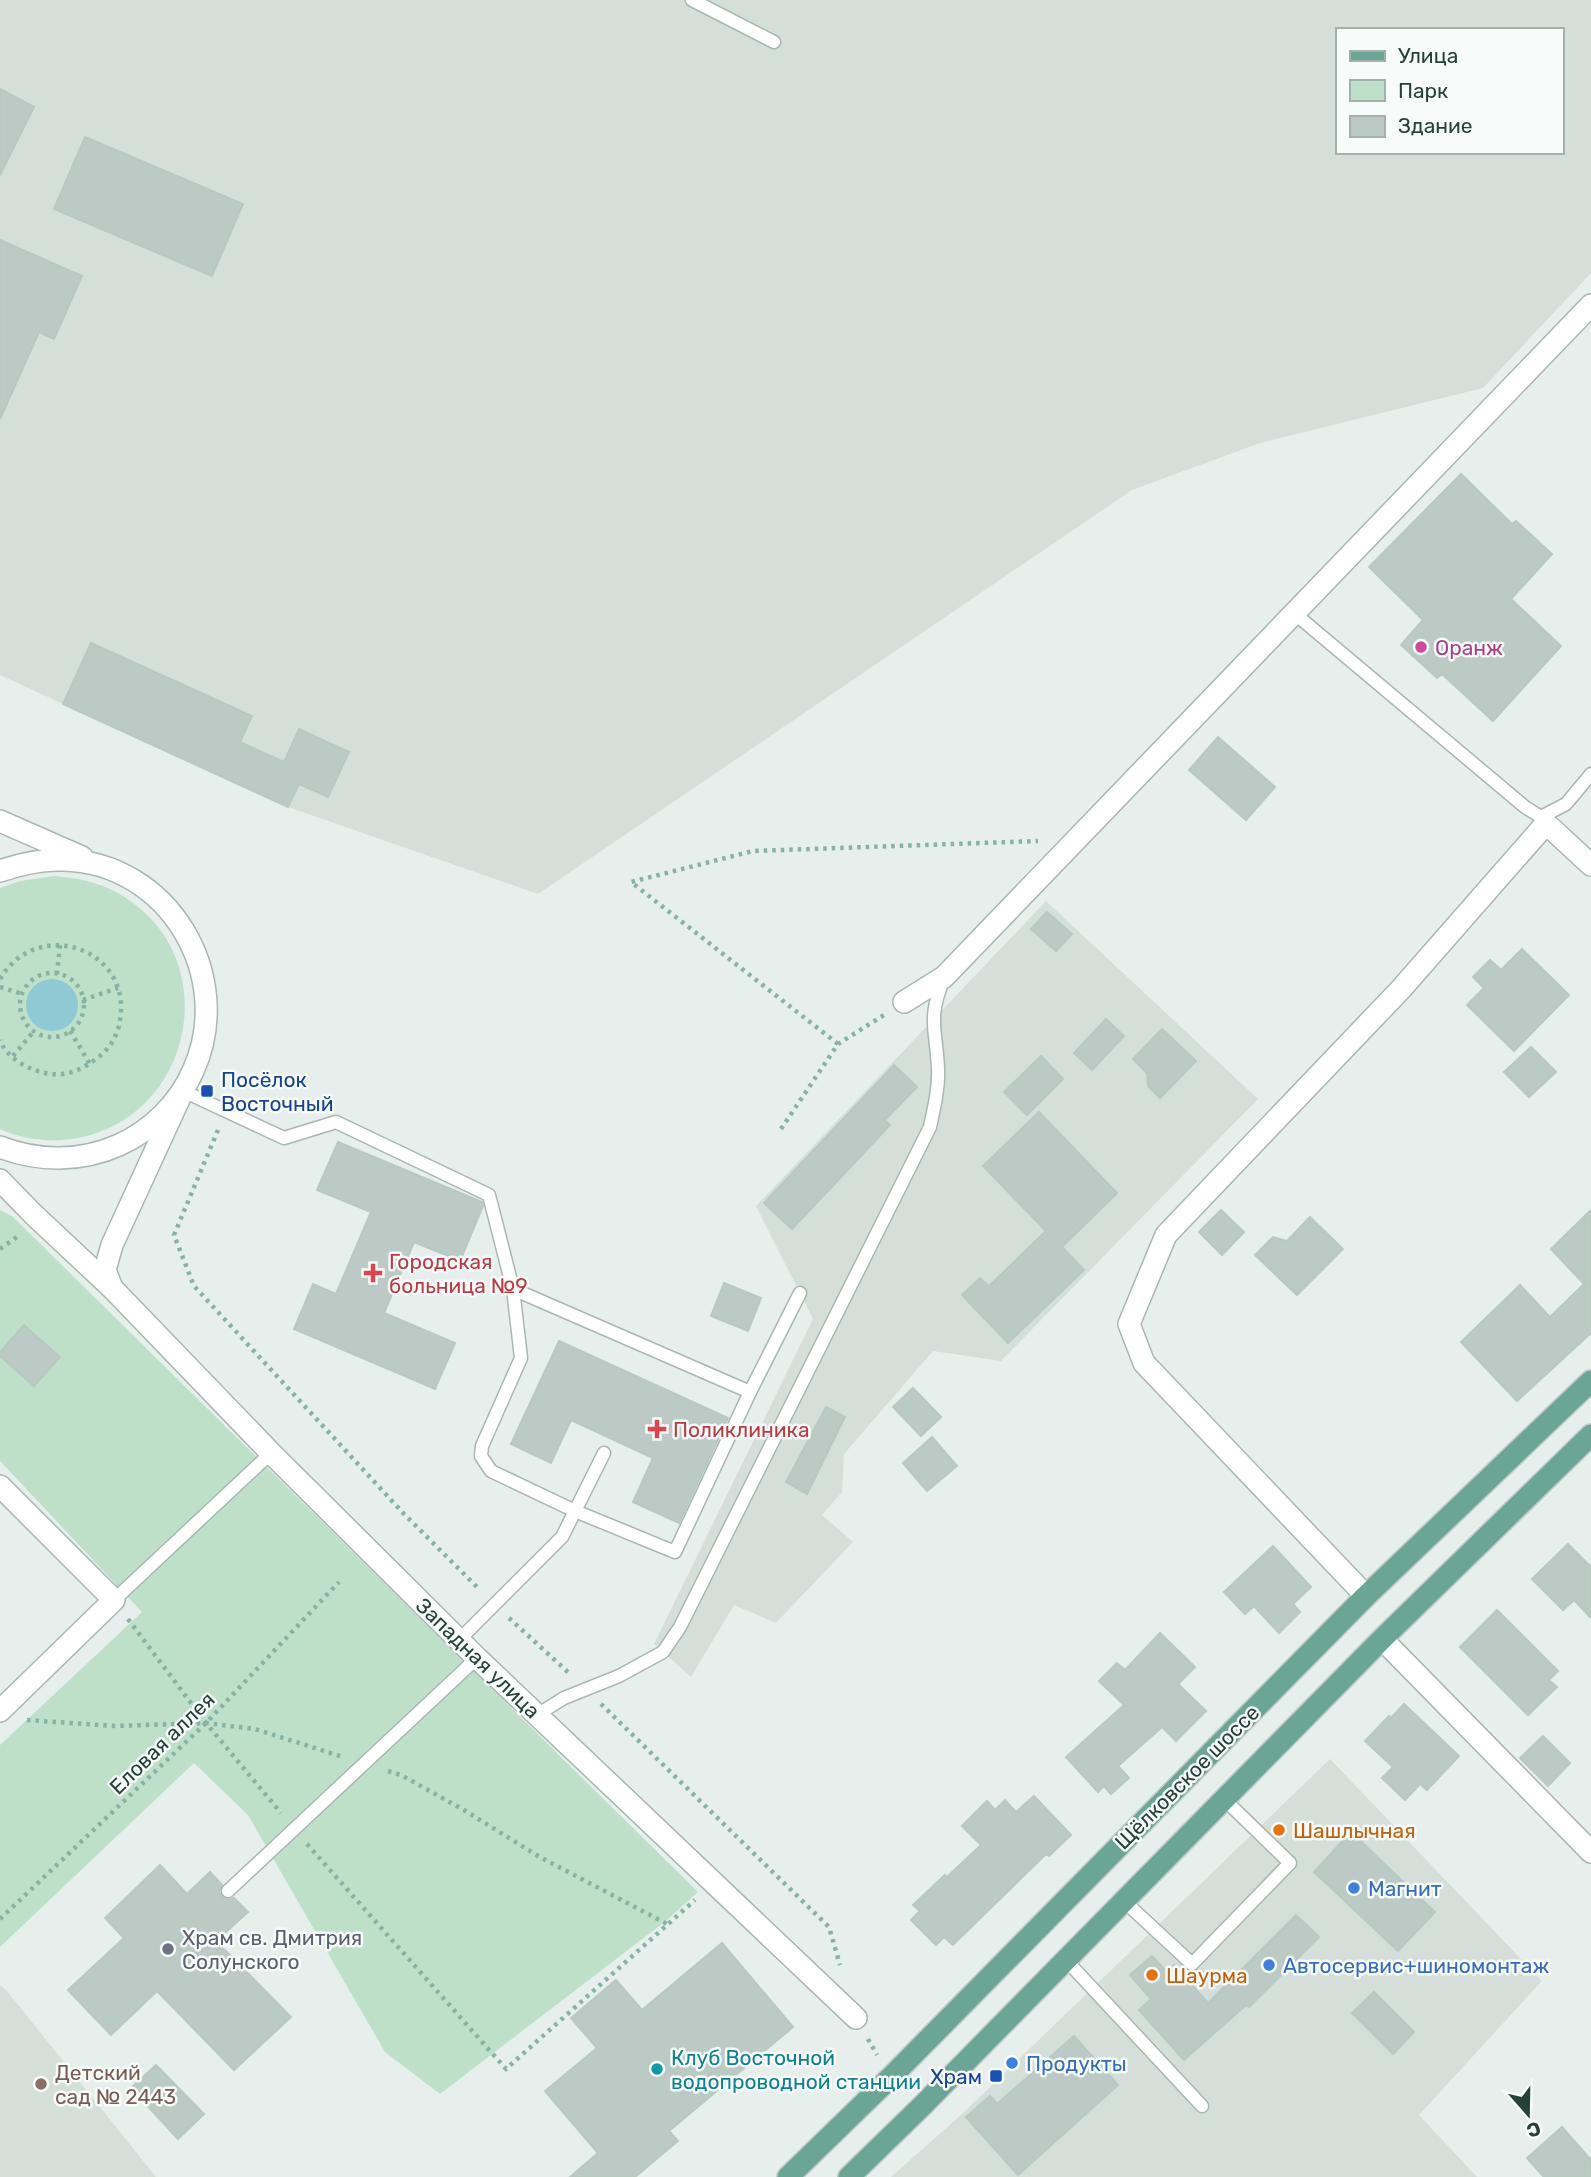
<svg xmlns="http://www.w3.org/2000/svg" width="1591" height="2177" font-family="Rubik,sans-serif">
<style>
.built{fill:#d4dfda;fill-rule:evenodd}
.green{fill:#bfe0c8}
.water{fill:#8ec9d4}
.building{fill:#bbcac4;stroke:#b8c9c2;stroke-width:2}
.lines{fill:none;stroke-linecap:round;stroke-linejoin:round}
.service-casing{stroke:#a8b8b2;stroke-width:15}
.minor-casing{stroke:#a8b8b2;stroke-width:24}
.tertiary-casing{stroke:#a8b8b2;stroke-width:24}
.primary-casing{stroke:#c2cac8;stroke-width:24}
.path{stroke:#86b3a5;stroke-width:4.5;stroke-dasharray:3.5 5;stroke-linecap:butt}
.service{stroke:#fff;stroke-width:12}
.minor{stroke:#fff;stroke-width:21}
.tertiary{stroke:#fff;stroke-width:21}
.primary{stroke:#6aa596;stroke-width:21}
.hotel-dot{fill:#d1479c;stroke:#f7fbf9;stroke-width:2.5}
.transit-dot{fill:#1a4fb4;stroke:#f7fbf9;stroke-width:2.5}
.health-dot{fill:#e0444e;stroke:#f7fbf9;stroke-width:2.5}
.food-dot{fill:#e8710a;stroke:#f7fbf9;stroke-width:2.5}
.shop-dot{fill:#3f7fe0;stroke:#f7fbf9;stroke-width:2.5}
.worship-dot{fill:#6b7280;stroke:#f7fbf9;stroke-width:2.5}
.culture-dot{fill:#0f9aa8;stroke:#f7fbf9;stroke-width:2.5}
.education-dot{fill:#8d6e63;stroke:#f7fbf9;stroke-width:2.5}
.labels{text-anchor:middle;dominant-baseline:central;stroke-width:5;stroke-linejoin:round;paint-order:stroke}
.hotel-label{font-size:21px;fill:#b23c85;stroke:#f7fbf9;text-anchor:start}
.transit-label{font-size:21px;fill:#164399;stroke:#f7fbf9;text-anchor:start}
.health-label{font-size:21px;fill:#be3a42;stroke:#f7fbf9;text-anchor:start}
.street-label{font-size:21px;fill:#24423a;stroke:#f7fbf9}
.food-label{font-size:21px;fill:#c56008;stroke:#f7fbf9;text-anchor:start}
.shop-label{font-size:21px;fill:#366cbe;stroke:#f7fbf9;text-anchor:start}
.worship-label{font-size:21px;fill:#5b616d;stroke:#f7fbf9;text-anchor:start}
.culture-label{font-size:21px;fill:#0d838f;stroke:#f7fbf9;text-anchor:start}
.education-label{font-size:21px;fill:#785e54;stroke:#f7fbf9;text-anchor:start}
</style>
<rect width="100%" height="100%" fill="#e6efeb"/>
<g class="built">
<path d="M0 0H1591V273L1483 388 1260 443 1132 490 538 894 288 807 0 675ZM1337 30H1561V152H1337Z"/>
<path d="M1046 901 1258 1099 1001 1361 933 1351 844 1454 842 1492 822 1515 853 1542 776 1623 734 1605 691 1677 654 1644 813 1319 756 1206Z"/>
<path d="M1330 1759 1542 1981 1419 2115 1477 2177H891L961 2115Z"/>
<path d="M0 1985 7 1991 156 2177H0Z"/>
</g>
<g class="green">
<path d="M54 876C83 878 110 885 133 903 217 964 194 1098 99 1132 67 1144 31 1143 0 1129V888L20 881Z"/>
<path d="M0 1210 12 1216 698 1892 667 1920 440 2094 385 2052 248 1815 194 1763 0 1947V1745L142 1612 0 1461Z"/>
</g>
<circle class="water" cx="52" cy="1005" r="26"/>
<g class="building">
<path d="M0 89 34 107 0 175Z"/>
<path d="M85 137 243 204 212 276 54 209Z"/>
<path d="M0 240 82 276 54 339 39 332 0 419Z"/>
<path d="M1461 474 1512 524 1516 521 1552 554 1511 599 1561 646 1493 721 1442 674 1437 678 1401 645 1423 620 1369 567Z"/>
<path d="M91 643 252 716 240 742 284 762 299 729 349 752 328 797 299 784 288 807 63 704Z"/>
<path d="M1218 737 1275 787 1246 820 1189 770Z"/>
<path d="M1047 912 1072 934 1056 951 1031 929Z"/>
<path d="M1522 949 1569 995 1514 1051 1467 1005 1484 988 1473 977 1490 960 1501 970Z"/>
<path d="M1106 1019 1124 1036 1092 1070 1074 1053Z"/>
<path d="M1162 1029 1196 1061 1160 1098 1148 1086 1147 1073 1133 1059Z"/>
<path d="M1531 1047 1556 1072 1529 1097 1504 1072Z"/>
<path d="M1041 1056 1063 1079 1027 1115 1004 1092Z"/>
<path d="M894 1065 917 1087 885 1120 890 1125 792 1229 764 1203Z"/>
<path d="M1039 1112 1117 1193 1062 1247 1084 1270 1008 1343 962 1295 980 1278 989 1286 1046 1231 983 1166Z"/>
<path d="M338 1142 482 1202 483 1206 460 1261 414 1242 384 1313 455 1343 435 1389 294 1329 313 1284 336 1294 371 1212 317 1190Z"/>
<path d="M1221 1210 1244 1232 1222 1255 1199 1232Z"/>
<path d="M1591 1210V1333L1517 1401 1461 1342 1520 1285 1550 1317 1584 1284 1551 1249Z"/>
<path d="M1310 1217 1343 1249 1297 1295 1255 1255 1273 1237 1287 1241Z"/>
<path d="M724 1283 761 1298 748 1331 711 1316Z"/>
<path d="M24 1325 60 1357 34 1386 0 1356V1352Z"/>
<path d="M559 1341 728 1418 679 1523 633 1502 653 1458 571 1420 551 1463 511 1444Z"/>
<path d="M913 1388 941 1417 921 1436 893 1407Z"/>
<path d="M826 1407 845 1417 807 1494 786 1482Z"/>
<path d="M932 1437 957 1466 927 1491 903 1463Z"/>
<path d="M1568 1544 1591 1567V1618L1574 1600 1563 1610 1532 1579Z"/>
<path d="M1273 1546 1311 1587 1293 1604 1300 1612 1279 1633 1254 1606 1245 1614 1224 1592Z"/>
<path d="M1497 1610 1558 1671 1549 1680 1557 1687 1528 1715 1460 1647Z"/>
<path d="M1160 1633 1195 1667 1178 1684 1206 1711 1176 1741 1162 1727 1118 1766 1129 1778 1111 1794 1104 1786 1098 1792 1066 1757 1124 1705 1099 1681 1117 1663 1125 1670Z"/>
<path d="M1404 1704 1459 1756 1427 1790 1420 1784 1405 1800 1382 1778 1393 1767 1365 1741 1389 1716 1391 1718Z"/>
<path d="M1543 1736 1570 1763 1548 1786 1520 1758Z"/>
<path d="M1034 1796 1071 1835 1049 1856 1046 1854 953 1945 944 1937 936 1945 911 1920 920 1911 913 1905 945 1875 947 1877 981 1845 962 1826 987 1801 995 1810 1005 1800 1016 1812Z"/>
<path d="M1351 1832 1435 1912 1398 1951 1314 1872Z"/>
<path d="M160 1865 187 1894 210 1872 222 1885 219 1892 222 1897 229 1900 234 1898 248 1912 216 1941 291 2017 234 2070 157 1991 111 2035 68 1990 124 1938 105 1918Z"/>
<path d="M1296 1915 1319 1937 1249 2007 1246 2005 1184 2060 1139 2010 1151 1999 1130 1975 1152 1956 1167 1972 1174 1965 1208 2003Z"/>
<path d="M722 1943 793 2027 669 2131 678 2141 635 2177H570L598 2153 545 2091 597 2048 571 2018 616 1980 642 2010Z"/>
<path d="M1374 1992 1414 2032 1393 2054 1352 2013Z"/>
<path d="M1074 2036 1118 2085 1018 2175 966 2117 990 2096 997 2104Z"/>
<path d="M156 2065 204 2114 178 2139 131 2088Z"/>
<path d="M1562 2127 1591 2160V2177H1544L1527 2158Z"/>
</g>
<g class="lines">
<defs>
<g id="service">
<path d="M692 0 774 42"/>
<path d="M1294 613 1525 807 1541 817 1566 804 1591 774"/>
<path d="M183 1091 284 1138 336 1122 489 1195 513 1289 750 1392 675 1552 575 1511 491 1471 481 1456 482 1446 521 1358 513 1289"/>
<path d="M750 1392 800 1293"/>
<path d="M114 1600 271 1453"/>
<path d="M459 1640 562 1537 604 1453"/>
<path d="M537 1715 564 1698 619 1676 663 1652 680 1627 930 1127C934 1108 939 1088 938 1068 936 1027 927 1020 944 978"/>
<path d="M228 1891 477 1658"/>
<path d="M1124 1901 1192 1964 1290 1863 1224 1799"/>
<path d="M1066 1960 1202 2106"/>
</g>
<g id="minor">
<path d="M904 1002 944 977 1591 305"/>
<path d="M0 1180 33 1214 112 1288 271 1453 477 1658 856 2018"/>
<path d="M112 1288 105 1270 112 1245 180 1097"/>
<path d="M0 1486 114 1600 0 1711"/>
<path d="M1366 1596 1144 1363 1129 1324 1166 1235 1401 989 1543 827 1548 826 1552 829 1591 865"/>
<path d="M1382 1639 1591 1852"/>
</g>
<g id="tertiary">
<path d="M0 821 82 857"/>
<path d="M0 871C20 864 41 859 63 860 169 862 236 977 193 1071 179 1103 152 1130 119 1145 81 1162 39 1162 0 1147"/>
</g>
<g id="primary">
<path d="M788 2177 893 2075 1366 1596 1591 1381"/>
<path d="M849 2177 922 2106 1382 1639 1591 1435"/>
</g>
</defs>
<use href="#service" class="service-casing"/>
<use href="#minor" class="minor-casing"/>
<use href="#tertiary" class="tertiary-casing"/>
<use href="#primary" class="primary-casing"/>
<g class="path">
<circle cx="52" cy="1005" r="32"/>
<path d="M57 974 60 945"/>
<path d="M0 979C37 916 132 948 120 1020 118 1036 109 1050 96 1059 82 1069 69 1076 51 1074 32 1072 7 1059 0 1040"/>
<path d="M0 987 22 994"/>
<path d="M83 1000 118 988"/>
<path d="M70 1031 90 1064"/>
<path d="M838 1044 631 882 753 851 1038 841"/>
<path d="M13 1056 34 1031"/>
<path d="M781 1129 838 1044 884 1015"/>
<path d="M218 1130 174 1235 194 1286 404 1514 480 1590"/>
<path d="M0 1249 17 1237"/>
<path d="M509 1618 570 1674"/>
<path d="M128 1619 206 1723 281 1813"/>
<path d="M601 1704 829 1927 840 1965"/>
<path d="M27 1720 114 1726 206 1723 255 1729 343 1757"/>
<path d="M388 1771 401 1775 464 1810 538 1856 669 1925"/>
<path d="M307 1844 506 2069 695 1900"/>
<path d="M0 1919 206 1723 339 1582"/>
<path d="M868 2039 877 2055"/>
</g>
<use href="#service" class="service"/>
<use href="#minor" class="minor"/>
<use href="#tertiary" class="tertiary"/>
<use href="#primary" class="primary"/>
</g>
<circle class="hotel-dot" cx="1421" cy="647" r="7"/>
<g class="transit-dot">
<rect x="200" y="1084" width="14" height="14" rx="3.5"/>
<rect x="989" y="2069" width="14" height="14" rx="3.5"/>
</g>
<g class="health-dot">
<path d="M369.5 1262.5h7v7h7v7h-7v7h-7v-7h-7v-7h7z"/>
<path d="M653.5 1418.5h7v7h7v7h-7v7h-7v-7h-7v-7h7z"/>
</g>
<g class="food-dot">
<circle cx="1279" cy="1830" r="7"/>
<circle cx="1152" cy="1975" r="7"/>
</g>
<g class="shop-dot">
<circle cx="1354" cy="1888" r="7"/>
<circle cx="1269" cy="1965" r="7"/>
<circle cx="1012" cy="2063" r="7"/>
</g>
<circle class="worship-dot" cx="168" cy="1949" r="7"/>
<circle class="culture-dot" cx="657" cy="2069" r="7"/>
<circle class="education-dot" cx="41" cy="2084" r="7"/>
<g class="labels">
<g class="hotel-label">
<text x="1435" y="647">Оранж</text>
</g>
<g class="transit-label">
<text x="221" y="1079">Посёлок<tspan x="221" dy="24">Восточный</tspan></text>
<text x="982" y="2076" text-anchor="end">Храм</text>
</g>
<g class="health-label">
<text x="389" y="1261">Городская<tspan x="389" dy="24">больница №9</tspan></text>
<text x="673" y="1429">Поликлиника</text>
</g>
<g class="street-label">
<text transform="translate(478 1658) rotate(44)">Западная улица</text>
<text transform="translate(162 1743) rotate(-44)">Еловая аллея</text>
<text transform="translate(1187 1777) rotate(-45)">Щёлковское шоссе</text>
</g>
<g class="food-label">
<text x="1293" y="1830">Шашлычная</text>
<text x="1166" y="1975">Шаурма</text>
</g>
<g class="shop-label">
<text x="1368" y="1888">Магнит</text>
<text x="1283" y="1965">Автосервис+шиномонтаж</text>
<text x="1026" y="2063">Продукты</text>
</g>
<g class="worship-label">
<text x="182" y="1937">Храм св. Дмитрия<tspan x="182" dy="24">Солунского</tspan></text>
</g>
<g class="culture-label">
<text x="671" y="2057">Клуб Восточной<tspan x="671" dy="24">водопроводной станции</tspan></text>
</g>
<g class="education-label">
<text x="55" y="2072">Детский<tspan x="55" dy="24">сад № 2443</tspan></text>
</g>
</g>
<rect x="1336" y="28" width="228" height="126" fill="#f7fbf9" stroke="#a3b1ad" stroke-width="2"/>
<rect x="1350" y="51" width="35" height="10" fill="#6aa596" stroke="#a3b1ad" stroke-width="2"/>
<text x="1398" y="63" font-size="21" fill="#24423a">Улица</text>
<rect x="1350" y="80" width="35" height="21" fill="#bfe0c8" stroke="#a3b1ad" stroke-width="2"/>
<text x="1398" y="98" font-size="21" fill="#24423a">Парк</text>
<rect x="1350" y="116" width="35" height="21" fill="#bbcac4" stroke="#a3b1ad" stroke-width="2"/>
<text x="1398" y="133" font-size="21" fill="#24423a">Здание</text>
<g transform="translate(1528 2114) rotate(160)" stroke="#f7fbf9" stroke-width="5" paint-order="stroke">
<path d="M0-5L12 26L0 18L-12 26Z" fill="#24423a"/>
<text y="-10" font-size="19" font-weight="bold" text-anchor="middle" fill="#24423a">С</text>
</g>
</svg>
